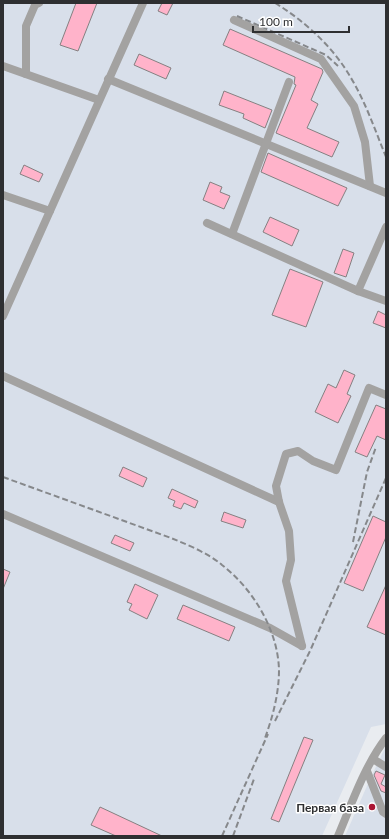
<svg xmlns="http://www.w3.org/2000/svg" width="389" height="839" font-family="Lato,sans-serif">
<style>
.built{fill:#d8dfea}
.building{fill:#ffb3ca;stroke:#858081}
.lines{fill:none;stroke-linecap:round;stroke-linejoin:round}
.minor{stroke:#a3a2a1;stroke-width:8}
.rail{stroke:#86888b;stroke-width:2;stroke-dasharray:6 3;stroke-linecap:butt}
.poi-dot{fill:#ab1533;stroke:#fff;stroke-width:1.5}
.labels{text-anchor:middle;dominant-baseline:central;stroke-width:3;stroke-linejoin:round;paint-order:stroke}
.poi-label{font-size:12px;font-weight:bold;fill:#2e2f31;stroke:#fff;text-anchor:end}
</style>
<rect width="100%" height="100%" fill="#e9ecf0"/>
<g class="built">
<path d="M3 3H386V724L371 727 322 836H3Z"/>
<path d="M386 746V836H345L370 779Z"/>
</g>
<g class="building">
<path d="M76 3H97L78 51 60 45Z"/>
<path d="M162 3H173L167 15 158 11Z"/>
<path d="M230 29 322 69 323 72 311 100 318 104 307 128 339 142 332 157 276 133 296 85 294 84 295 77 223 45Z"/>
<path d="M139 54 171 68 166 79 134 65Z"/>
<path d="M224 91 272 110 265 128 243 118 244 114 219 105Z"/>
<path d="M268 153 347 188 338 206 261 172Z"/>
<path d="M24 165 43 174 39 182 20 174Z"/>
<path d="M210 182 222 187 220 192 230 196 224 209 203 200Z"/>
<path d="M270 217 299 230 292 246 263 232Z"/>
<path d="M343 249 354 253 346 277 334 273Z"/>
<path d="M290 269 323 282 306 327 272 315Z"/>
<path d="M378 311 386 315V328L373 323Z"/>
<path d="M344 370 355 375 347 394 351 396 338 423 315 412 328 384 336 388Z"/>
<path d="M376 405 386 409V440L377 436 367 457 355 452Z"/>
<path d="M123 467 147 478 143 487 119 476Z"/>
<path d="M172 489 198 501 195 508 184 503 181 509 173 506 175 501 168 498Z"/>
<path d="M224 512 246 520 243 528 221 521Z"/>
<path d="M373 516 386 522V537L363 591 344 583Z"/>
<path d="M115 535 134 543 130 551 111 543Z"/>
<path d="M3 569 10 572 3 589Z"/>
<path d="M135 584 158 595 147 619 129 610 132 604 127 602Z"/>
<path d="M386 585V635L367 627Z"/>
<path d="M183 605 235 627 229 641 177 619Z"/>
<path d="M304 737 313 740 279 822 271 819Z"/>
<path d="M376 771 385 775 381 784 386 787V793L381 791 374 775Z"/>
<path d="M100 807 162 836H116L91 825Z"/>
</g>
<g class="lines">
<g class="minor">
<path d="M234 20 321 59 354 106 365 142 370 186"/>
<path d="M3 66 99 100"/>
<path d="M26 74V26L35 5 39 3"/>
<path d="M108 79 386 193"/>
<path d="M3 195 50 211"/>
<path d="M207 223 358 291 386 227"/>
<path d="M232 234 289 82"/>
<path d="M358 291 386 301"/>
<path d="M3 316 143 3"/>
<path d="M3 376 279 502"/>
<path d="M3 514 270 628 302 646"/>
<path d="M302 646 286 581 291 560 289 531 279 502 276 486 286 454 298 451 313 461 336 470 369 388 386 395"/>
<path d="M373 759 386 767"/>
<path d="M367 771 383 812 386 814"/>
<path d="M338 836C352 803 364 767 386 738"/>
</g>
<g class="rail">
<path d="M275 3C305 21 334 48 351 78 366 103 375 130 386 157"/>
<path d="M237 16 326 55 338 66"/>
<path d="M3 477 171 538C188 545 208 553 222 565 253 589 278 630 279 670 279 693 273 716 265 738"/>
<path d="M353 542 367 472 376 447"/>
<path d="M275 721 310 651 386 478"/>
<path d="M222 836 268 734"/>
<path d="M233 836 254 779"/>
</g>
</g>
<circle class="poi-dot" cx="372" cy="807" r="4"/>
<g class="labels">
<g class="poi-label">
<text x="364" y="807">Первая база</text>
</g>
</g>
<rect width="389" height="839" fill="none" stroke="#2e2f31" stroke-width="8"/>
<path d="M253 26v6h96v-6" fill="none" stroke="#2e2f31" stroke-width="2"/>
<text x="259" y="26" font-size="12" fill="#2e2f31" stroke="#ffffff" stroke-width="3" paint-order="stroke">100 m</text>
</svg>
